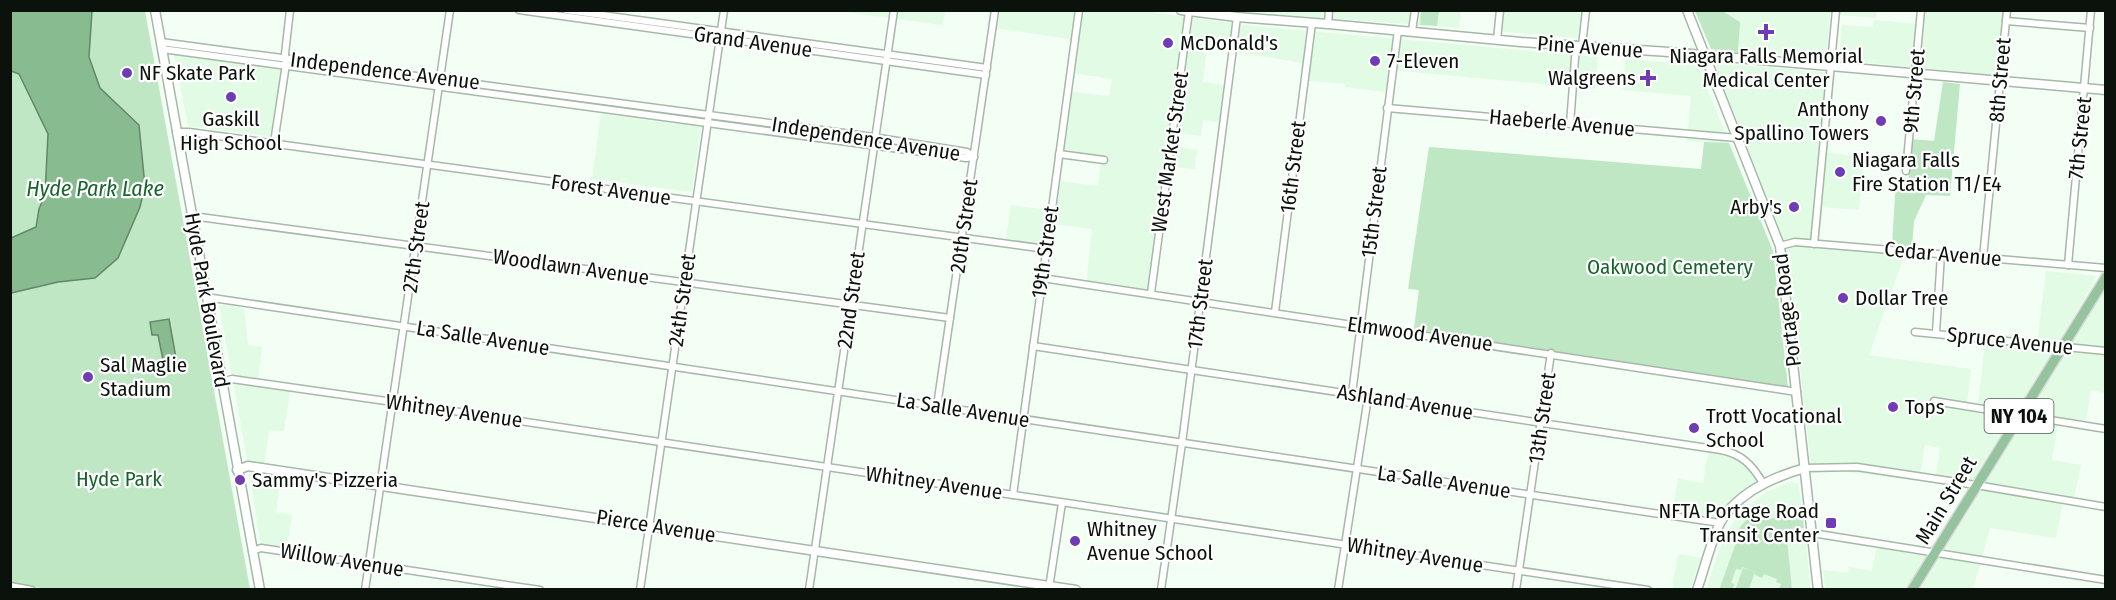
<svg xmlns="http://www.w3.org/2000/svg" width="2116" height="600" font-family="'Fira Sans Condensed',sans-serif">
<style>
.built{fill:#e2fbe5}
.green{fill:#bfe7c4}
.water{fill:#88bb90;stroke:#628868;stroke-width:1.5}
.lines{fill:none;stroke-linecap:round;stroke-linejoin:round}
.street-casing{stroke:#a6b8a8;stroke-width:9}
.secondary-casing{stroke:#a6b8a8;stroke-width:11}
.primary-casing{stroke:#d8d9d8;stroke-width:12}
.street{stroke:#fff;stroke-width:6}
.secondary{stroke:#fff;stroke-width:8}
.primary{stroke:#94c39e;stroke-width:9}
.poi-dot{fill:#6e3cb3;stroke:#fff;stroke-width:2}
.labels{text-anchor:middle;dominant-baseline:central;stroke-width:4.5;stroke-linejoin:round;paint-order:stroke}
.shield{fill:#fff;stroke:#545955;stroke-width:1.5}
.shield-label{font-size:20px;font-weight:bold;fill:#0b120c}
.street-label{font-size:21px;fill:#0b120c;stroke:#fff}
.poi-label{font-size:21px;fill:#0b120c;stroke:#fff;text-anchor:start}
.park-label{font-size:21px;fill:#18632e;stroke:#fff}
.water-label{font-size:22px;font-style:italic;fill:#1a652f;stroke:#fff}
</style>
<rect width="100%" height="100%" fill="#f3fef4"/>
<g class="built">
<path d="M1135 10 1252 26 1598 57 1596 89 1390 70 1387 92 1345 87V84L1300 80 1302 63 1207 47 1203 82 1231 86 1226 123 1203 120 1201 136 1178 133 1176 147 1197 150 1195 169 1173 167 1151 297 1086 286 1092 229 1052 224 1048 251 1005 246 1011 205 1048 210 1052 180 1098 186 1101 163 1056 156 1064 91 1109 96 1112 79 1066 72 1070 39 987 27 989 11Z"/>
<path d="M1555 10 1581 13 1578 37 1576 38 1496 31 1497 11Z"/>
<path d="M838 11H945L943 25Z"/>
<path d="M1233 11H1421L1420 25Z"/>
<path d="M1439 11H1461L1459 28 1437 26Z"/>
<path d="M1695 11H1877L1876 18 1830 14 1826 58 1714 48Z"/>
<path d="M1919 11H2004L1998 75 1839 60 1842 25 1873 27 1874 20 1917 24Z"/>
<path d="M174 54 284 69 274 137 188 126Z"/>
<path d="M1625 59 1698 65 1729 143 1687 141 1691 96 1623 90Z"/>
<path d="M1714 63 1835 73 1828 153 1864 157 1859 210 1823 207 1819 243 1906 251 1869 355 1971 369 1967 403 1978 405 1986 334 2038 337 2046 271 2097 276 2060 340 1972 481 1936 476 1940 448 1925 445 1919 481 1842 471 1812 473 1786 247Z"/>
<path d="M601 114 701 127 692 192 592 179Z"/>
<path d="M2105 288V393L2091 390 2085 425 2058 422 2052 460 2081 465 2074 498 2064 495 2056 538 1990 528 1973 589 1920 590Z"/>
<path d="M219 305 244 308 248 345 262 347 258 380 291 385 284 431 269 430 264 466 248 464Z"/>
<path d="M1709 446 1732 450 1743 455 1762 477 1732 501 1718 517 1673 510 1678 479 1703 483Z"/>
<path d="M249 472 281 477 276 512 292 515 286 555 262 552Z"/>
<path d="M1791 482 1798 484 1800 492 1811 589 1706 590 1724 536 1736 519 1747 507 1767 492Z"/>
<path d="M1878 541 1930 549 1906 589H1825L1823 570 1848 573 1849 567 1872 571Z"/>
<path d="M1678 554 1701 558 1690 589H1672Z"/>
</g>
<g class="green">
<path d="M11 11H145L250 589 53 590 11 583Z"/>
<path d="M1421 11H1439L1437 26 1420 25Z"/>
<path d="M1695 11H1722L1740 22 1738 52 1711 49Z"/>
<path d="M1943 82 1960 84 1950 196 1926 195 1914 221 1912 247 1892 245 1896 182 1908 184 1911 139 1934 141Z"/>
<path d="M1704 142 1729 143 1773 251 1788 387 1416 331 1414 328 1419 290 1408 289 1429 147 1701 169Z"/>
<path d="M1802 510 1804 528 1786 530 1792 589H1779L1781 584 1776 582 1777 579 1764 574 1762 578 1755 575V572L1742 567 1741 570 1736 569 1731 583 1734 584 1733 589H1720H1722L1720 587 1739 535 1736 532 1750 515 1761 514 1762 519 1801 517Z"/>
<path d="M1743 568 1755 572 1749 589 1736 588Z"/>
</g>
<g class="water">
<path d="M11 10 92 11 89 57 100 88 139 125 145 186 140 207 118 258 95 278 58 282 11 293V238L36 227 39 209 45 195 48 134 19 74 11 71Z"/>
<path d="M169 319 176 358 163 360 158 335H152L150 322Z"/>
</g>
<g class="lines">
<defs>
<g id="street">
<path d="M519 10 986 75"/>
<path d="M566 10 987 68"/>
<path d="M2006 21 2090 28"/>
<path d="M1328 24 1329 10"/>
<path d="M1412 31 1415 10"/>
<path d="M1497 40 1500 10"/>
<path d="M161 42 866 136 967 152 974 157"/>
<path d="M1582 46 1586 10"/>
<path d="M162 49 966 158 974 157"/>
<path d="M1387 108 1737 138"/>
<path d="M1570 124 1576 45"/>
<path d="M176 132H189L1046 249"/>
<path d="M274 143 286 64 285 54 290 10"/>
<path d="M1059 154 1104 160"/>
<path d="M1906 171 1921 10"/>
<path d="M192 216 950 318"/>
<path d="M1814 244 1836 10"/>
<path d="M1780 246 1795 242 2106 268"/>
<path d="M1983 258 2007 10"/>
<path d="M2068 265 2091 10"/>
<path d="M1042 278 1797 392"/>
<path d="M1151 293 1189 11"/>
<path d="M206 297 1720 523"/>
<path d="M1275 312 1312 23"/>
<path d="M1915 332 2106 351"/>
<path d="M1936 333 1941 254"/>
<path d="M1033 346 1721 450C1742 454 1752 465 1763 483"/>
<path d="M221 382 232 379 393 402 1648 590"/>
<path d="M1352 394 1398 30"/>
<path d="M1934 401 2106 429"/>
<path d="M937 406 995 10"/>
<path d="M1805 468 1857 467 1976 485 2106 507"/>
<path d="M1013 495 1079 10"/>
<path d="M1812 533 2106 580"/>
<path d="M252 551 261 548 540 590"/>
<path d="M10 586 32 590"/>
<path d="M1049 588 1062 503"/>
<path d="M365 590 450 10"/>
<path d="M640 590 724 10"/>
<path d="M809 590 894 10"/>
<path d="M1161 590 1182 443 1237 17"/>
<path d="M1338 590 1368 397"/>
<path d="M1516 590 1551 353"/>
</g>
<g id="secondary">
<path d="M155 10 260 590"/>
<path d="M1181 10 1237 17 1328 24 1521 42 1669 52 2106 90"/>
<path d="M1687 10 1780 246 1818 590"/>
<path d="M237 470 248 466 1076 590"/>
<path d="M1697 590C1704 570 1711 541 1720 523 1737 493 1773 477 1805 468"/>
</g>
<path id="primary" d="M1912 590 2106 277"/>
</defs>
<use href="#street" class="street-casing"/>
<use href="#secondary" class="secondary-casing"/>
<use href="#primary" class="primary-casing"/>
<use href="#street" class="street"/>
<use href="#secondary" class="secondary"/>
<use href="#primary" class="primary"/>
</g>
<g class="poi-dot">
<path d="M1763 23h6v6h6v6h-6v6h-6v-6h-6v-6h6z"/>
<circle cx="1168" cy="43" r="6"/>
<circle cx="1375" cy="61" r="6"/>
<circle cx="127" cy="73" r="6"/>
<path d="M1645 69h6v6h6v6h-6v6h-6v-6h-6v-6h6z"/>
<circle cx="231" cy="97" r="6"/>
<circle cx="1881" cy="121" r="6"/>
<circle cx="1840" cy="172" r="6"/>
<circle cx="1794" cy="207" r="6"/>
<circle cx="1843" cy="298" r="6"/>
<circle cx="88" cy="377" r="6"/>
<circle cx="1893" cy="407" r="6"/>
<circle cx="1694" cy="428" r="6"/>
<circle cx="240" cy="480" r="6"/>
<rect x="1825" y="517" width="12" height="12" rx="3"/>
<circle cx="1075" cy="541" r="6"/>
</g>
<g class="labels">
<rect class="shield" x="1984.5" y="399" width="69" height="34" rx="4.5"/>
<g class="shield-label">
<text x="2019" y="416">NY 104</text>
</g>
<g class="street-label">
<text transform="translate(753 42) rotate(8)">Grand Avenue</text>
<text transform="translate(1590 47) rotate(4)">Pine Avenue</text>
<text transform="translate(385 71) rotate(7)">Independence Avenue</text>
<text transform="translate(2000 80) rotate(-85)">8th Street</text>
<text transform="translate(1914 91) rotate(-85)">9th Street</text>
<text transform="translate(1562 123) rotate(5)">Haeberle Avenue</text>
<text transform="translate(2080 138) rotate(-84)">7th Street</text>
<text transform="translate(866 139) rotate(9)">Independence Avenue</text>
<text transform="translate(1170 152) rotate(-82)">West Market Street</text>
<text transform="translate(1293 167) rotate(-83)">16th Street</text>
<text transform="translate(611 190) rotate(8)">Forest Avenue</text>
<text transform="translate(1374 212) rotate(-83)">15th Street</text>
<text transform="translate(964 226) rotate(-82)">20th Street</text>
<text transform="translate(416 247) rotate(-82)">27th Street</text>
<text transform="translate(1045 252) rotate(-82)">19th Street</text>
<text transform="translate(1943 254) rotate(5)">Cedar Avenue</text>
<text transform="translate(571 267) rotate(8)">Woodlawn Avenue</text>
<text transform="translate(207 300) rotate(80)">Hyde Park Boulevard</text>
<text transform="translate(682 300) rotate(-82)">24th Street</text>
<text transform="translate(851 300) rotate(-82)">22nd Street</text>
<text transform="translate(1200 304) rotate(-83)">17th Street</text>
<text transform="translate(1787 310) rotate(-97)">Portage Road</text>
<text transform="translate(1420 334) rotate(8)">Elmwood Avenue</text>
<text transform="translate(483 338) rotate(9)">La Salle Avenue</text>
<text transform="translate(2010 341) rotate(6)">Spruce Avenue</text>
<text transform="translate(1405 402) rotate(9)">Ashland Avenue</text>
<text transform="translate(963 410) rotate(9)">La Salle Avenue</text>
<text transform="translate(454 411) rotate(8)">Whitney Avenue</text>
<text transform="translate(1542 418) rotate(-82)">13th Street</text>
<text transform="translate(1444 482) rotate(8)">La Salle Avenue</text>
<text transform="translate(934 483) rotate(8)">Whitney Avenue</text>
<text transform="translate(1946 500) rotate(-59)">Main Street</text>
<text transform="translate(656 526) rotate(9)">Pierce Avenue</text>
<text transform="translate(1415 555) rotate(9)">Whitney Avenue</text>
<text transform="translate(342 560) rotate(9)">Willow Avenue</text>
</g>
<g class="poi-label">
<text x="1180" y="43">McDonald's</text>
<text x="1766" y="56" text-anchor="middle">Niagara Falls Memorial<tspan x="1766" dy="24">Medical Center</tspan></text>
<text x="1387" y="61">7-Eleven</text>
<text x="139" y="73">NF Skate Park</text>
<text x="1636" y="78" text-anchor="end">Walgreens</text>
<text x="1869" y="109" text-anchor="end">Anthony<tspan x="1869" dy="24">Spallino Towers</tspan></text>
<text x="231" y="119" text-anchor="middle">Gaskill<tspan x="231" dy="24">High School</tspan></text>
<text x="1852" y="160">Niagara Falls<tspan x="1852" dy="24">Fire Station T1/E4</tspan></text>
<text x="1782" y="207" text-anchor="end">Arby's</text>
<text x="1855" y="298">Dollar Tree</text>
<text x="100" y="365">Sal Maglie<tspan x="100" dy="24">Stadium</tspan></text>
<text x="1905" y="407">Tops</text>
<text x="1706" y="416">Trott Vocational<tspan x="1706" dy="24">School</tspan></text>
<text x="252" y="480">Sammy's Pizzeria</text>
<text x="1819" y="511" text-anchor="end">NFTA Portage Road<tspan x="1819" dy="24">Transit Center</tspan></text>
<text x="1087" y="529">Whitney<tspan x="1087" dy="24">Avenue School</tspan></text>
</g>
<g class="park-label">
<text x="1670" y="267">Oakwood Cemetery</text>
<text x="119" y="479">Hyde Park</text>
</g>
<g class="water-label">
<text x="95" y="188">Hyde Park Lake</text>
</g>
</g>
<rect width="2116" height="600" fill="none" stroke="#0b120c" stroke-width="24"/>
</svg>
